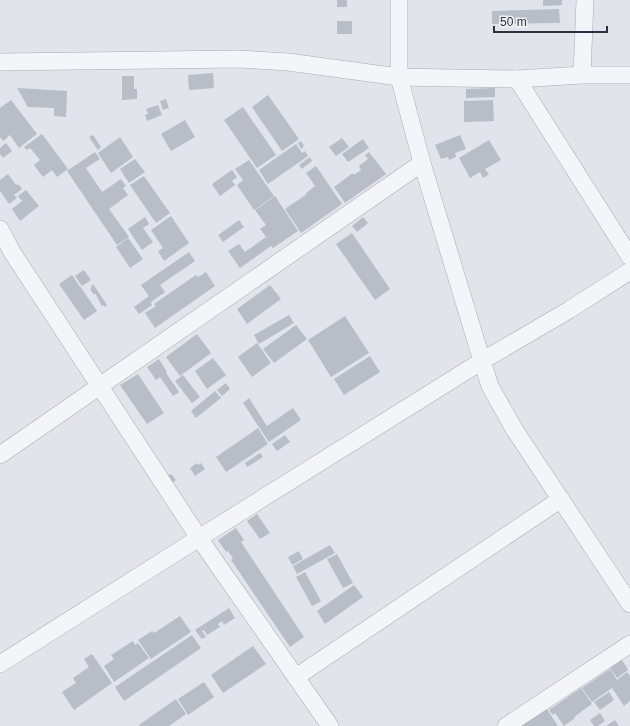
<svg xmlns="http://www.w3.org/2000/svg" width="630" height="726" font-family="Helvetica,sans-serif">
<style>
.building{fill:#b8bdc8}
.lines{fill:none;stroke-linecap:round;stroke-linejoin:round}
.minor-casing{stroke:#a6abb5;stroke-width:18}
.minor{stroke:#f4f5f8;stroke-width:17}
</style>
<rect width="100%" height="100%" fill="#e1e4ea"/>
<g class="building">
<rect x="337" y="0" width="10" height="7"/>
<path d="M543 0H562V5L543 6Z"/>
<path d="M559 9 560 23 492 24V11Z"/>
<rect x="337" y="21" width="15" height="13"/>
<path d="M213 73 214 88 189 90 188 75Z"/>
<path d="M122 76H134V89H137V99L122 100Z"/>
<path d="M17 88 67 91 66 117 54 116V108L28 107Z"/>
<path d="M495 88V97L466 98V89Z"/>
<path d="M268 95 299 139 282 151 252 107Z"/>
<path d="M166 99 169 108 163 110 160 101Z"/>
<path d="M11 100 37 134 19 148 10 135 3 141 0 137V108Z"/>
<path d="M493 100 494 121 464 122V101Z"/>
<path d="M158 105 162 115 147 121 145 115 148 114 146 109Z"/>
<path d="M243 107 276 155 257 168 224 120Z"/>
<path d="M185 120 195 137 171 151 161 134Z"/>
<path d="M42 134 68 169 57 177 52 170 43 177 34 165 40 160 30 148 27 150 24 147Z"/>
<path d="M93 135 101 147 98 150 89 137Z"/>
<path d="M460 135 466 149 455 153 456 157 449 160 448 157 441 159 435 145Z"/>
<path d="M120 137 133 157 111 173 98 153Z"/>
<path d="M342 138 349 147 336 156 329 147Z"/>
<path d="M363 139 369 148 348 162 342 154Z"/>
<path d="M489 140 501 160 485 169 489 174 483 178 480 172 470 178 459 158Z"/>
<path d="M301 141 304 146 301 149 298 143Z"/>
<path d="M6 143 12 151 3 158 0 154V148Z"/>
<path d="M296 144 302 153 305 151 308 156 268 184 259 170Z"/>
<path d="M95 152 100 159 86 168 102 192 121 179 126 186 123 188 128 195 109 209 129 237 117 245 67 171Z"/>
<path d="M369 152 386 174 345 203 334 187 353 173 354 175 361 170 359 166 368 159 365 155Z"/>
<path d="M310 157 312 161 302 169 299 165Z"/>
<path d="M135 159 145 172 129 183 120 169Z"/>
<path d="M249 160 274 196 254 210 237 185 243 180 235 169Z"/>
<path d="M316 166 342 204 301 233 285 209 307 194 306 193 315 186 306 173Z"/>
<path d="M232 170 237 177 232 181 235 185 220 196 212 184Z"/>
<path d="M8 174 16 185 18 184 22 189 14 195 17 198 9 204 0 191V180Z"/>
<path d="M144 176 170 213 156 223 130 185Z"/>
<path d="M26 190 39 206 20 221 12 209 22 201 18 196Z"/>
<path d="M275 196 298 231 273 248 271 246 240 268 228 251 239 244 245 252 266 237 260 229 266 225 255 210Z"/>
<path d="M171 216 189 243 164 261 158 251 163 248 151 230Z"/>
<path d="M145 217 149 224 143 228 153 242 142 250 128 229Z"/>
<path d="M363 217 368 223 357 232 352 226Z"/>
<path d="M239 220 244 227 223 242 218 235Z"/>
<path d="M352 233 390 289 375 300 336 244Z"/>
<path d="M128 238 143 259 130 268 116 247Z"/>
<path d="M189 252 195 261 160 285 165 292 151 302 152 305 139 314 134 307 149 296 141 285Z"/>
<path d="M84 270 91 280 82 286 75 276Z"/>
<path d="M206 272 215 286 155 328 145 313 156 306 154 304 196 275 198 277Z"/>
<path d="M72 275 97 311 84 320 59 284Z"/>
<path d="M93 284 107 305 105 307 104 305 102 306 95 293 94 295 90 289 92 288 91 287Z"/>
<path d="M270 285 281 299 247 324 237 309Z"/>
<path d="M289 315 294 323 259 344 254 335Z"/>
<path d="M345 316 369 353 331 377 308 340Z"/>
<path d="M296 325 307 339 274 363 263 349Z"/>
<path d="M197 334 211 353 180 376 166 357Z"/>
<path d="M257 343 271 363 252 377 238 357Z"/>
<path d="M370 356 380 372 344 395 334 379Z"/>
<path d="M213 358 226 375 207 389 195 371Z"/>
<path d="M159 359 167 372 166 373 179 392 173 396 160 377 156 380 147 367Z"/>
<path d="M138 374 164 413 147 424 120 385Z"/>
<path d="M183 375 200 397 192 403 175 381Z"/>
<path d="M226 383 230 389 222 396 217 390Z"/>
<path d="M215 391 221 398 196 418 191 411Z"/>
<path d="M249 398 267 426 293 408 301 420 269 442 243 403Z"/>
<path d="M258 428 268 444 226 472 216 457Z"/>
<path d="M285 435 290 442 277 451 272 444Z"/>
<path d="M260 453 263 457 247 467 245 463Z"/>
<path d="M197 463 198 465 201 463 205 469 195 476 190 468Z"/>
<path d="M171 474 176 480 168 486 163 479Z"/>
<path d="M257 514 270 533 260 539 247 521Z"/>
<path d="M236 528 244 540 241 542 304 637 290 647 231 560 233 558 228 551 226 552 218 540Z"/>
<path d="M330 545 335 553 297 574 293 566Z"/>
<path d="M299 551 303 559 292 565 288 557Z"/>
<path d="M337 554 353 583 343 588 327 559Z"/>
<path d="M305 572 321 601 312 606 296 577Z"/>
<path d="M354 585 363 597 325 624 317 611Z"/>
<path d="M229 608 235 618 224 625 222 621 218 624 220 627 207 635 204 630 202 631 206 637 202 639 195 630Z"/>
<path d="M180 616 191 632 151 659 138 640 152 631 154 633Z"/>
<path d="M192 635 201 648 124 701 115 687Z"/>
<path d="M133 641 135 645 138 643 149 658 114 682 104 666 114 659 111 655Z"/>
<path d="M253 646 266 664 223 693 211 675Z"/>
<path d="M92 654 112 683 74 710 62 692 76 683 73 678 89 667 84 659Z"/>
<path d="M622 660 628 670 617 678 610 668Z"/>
<path d="M610 669 617 680 627 672 630 676V701L624 706 612 688 592 702 582 688Z"/>
<path d="M204 682 214 697 188 715 178 699Z"/>
<path d="M581 688 592 704 574 717 575 718 564 726 555 713 553 715 549 710Z"/>
<path d="M609 692 614 700 600 710 594 702Z"/>
<path d="M176 699 186 714 169 726H140L139 725Z"/>
<path d="M547 709 558 726H521Z"/>
<path d="M600 713 605 721 598 726H594L590 720Z"/>
<path d="M615 720 619 726H606Z"/>
</g>
<g class="lines">
<defs>
<g id="minor">
<path d="M399 0V77L422 163 482 361 490 386 514 429 630 604"/>
<path d="M0 62 238 59 288 62 399 77 517 79 582 75H630"/>
<path d="M582 75 585 0"/>
<path d="M517 79 630 257"/>
<path d="M0 229 12 252 199 538 330 726"/>
<path d="M0 455 422 163"/>
<path d="M0 664 199 538 482 361 569 310 630 271"/>
<path d="M296 677 561 499"/>
<path d="M506 726 630 644"/>
</g>
</defs>
<use href="#minor" class="minor-casing"/>
<use href="#minor" class="minor"/>
</g>
<path d="M494 26v6h113v-6" fill="none" stroke="#293143" stroke-width="2"/>
<text x="500" y="26" font-size="12" fill="#293143" stroke="#f1f3f7" stroke-width="3" paint-order="stroke">50 m</text>
</svg>
